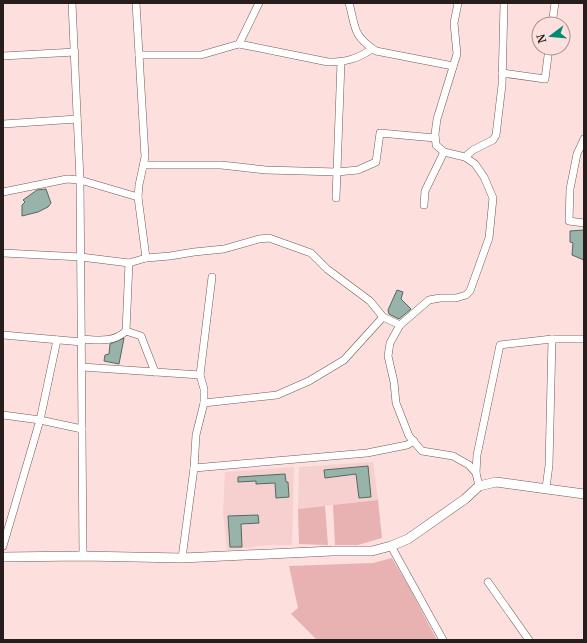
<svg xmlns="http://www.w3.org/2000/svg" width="587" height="643" font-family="Merriweather,serif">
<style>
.built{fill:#f6d0cf}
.green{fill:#e8b2b2}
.building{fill:#97b3aa;stroke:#506a62}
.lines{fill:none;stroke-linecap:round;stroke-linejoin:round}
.minor-casing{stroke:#725959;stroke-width:8}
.major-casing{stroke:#725959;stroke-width:10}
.minor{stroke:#fff;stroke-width:7}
.major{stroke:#fff;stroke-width:9}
</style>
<rect width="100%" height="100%" fill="#fddfde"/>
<g class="built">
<path d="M373 462 378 500 298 509 299 467Z"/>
<path d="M294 467 292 545H270L227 550 223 512 225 472Z"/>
</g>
<g class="green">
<path d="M378 500 382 538 358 545H335L333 505Z"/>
<path d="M325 506 328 545 299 544 298 509Z"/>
<path d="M392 558 409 587 437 640H317L291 614 298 608 289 566 373 563Z"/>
</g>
<g class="building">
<path d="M46 189 51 203 48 207 38 212 22 216V205L25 202 23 200 37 190Z"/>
<path d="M584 230V260L572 255 573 243 570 242V231Z"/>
<path d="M397 290 403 292 401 299 411 309 399 319 389 314 388 310Z"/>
<path d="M124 338 119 364 104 361 105 355 109 354 110 344Z"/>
<path d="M368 466 371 497 359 498 356 474 325 478 324 470Z"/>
<path d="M285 474 286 482H288L289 497 276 498 275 483 256 484V481L238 482V477Z"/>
<path d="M258 515 259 523 241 524 242 547H230L228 516Z"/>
</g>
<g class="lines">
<defs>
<g id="minor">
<path d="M72 3 80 180 83 556"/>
<path d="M136 3 145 157 139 185 138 197 146 258"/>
<path d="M349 3C356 28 352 35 376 51L453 66"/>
<path d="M458 3 454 23 457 54 437 119 435 134 436 145 444 152 465 157 475 164 484 177 493 198 489 238 470 291 466 295 456 298H440L429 300 400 325 390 343 388 356 394 382 396 403 409 436 422 451 453 456 469 465 476 473"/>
<path d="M552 24 555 3"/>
<path d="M239 44 328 62C346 62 357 59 372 49"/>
<path d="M139 55H201L239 44 259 3"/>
<path d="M3 56 75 52"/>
<path d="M502 73 545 79 549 48"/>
<path d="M3 124 77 119"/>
<path d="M584 139 577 154 570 189 569 221 584 223"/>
<path d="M465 157 473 150 493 140 496 135 502 85 504 3"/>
<path d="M144 165H221L266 170 337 172 358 170 376 162 380 133 435 138"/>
<path d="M3 192 67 179 80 180 138 197"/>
<path d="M336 198 341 62"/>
<path d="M424 205 425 191 444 152"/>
<path d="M3 253 81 257 129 263 146 258 170 256 194 252 224 249 259 239 269 238 311 253 327 269 370 301 383 317 400 325"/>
<path d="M129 263 126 331 141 336 155 372"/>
<path d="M3 335 82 342"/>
<path d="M82 339C98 340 113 343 126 331"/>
<path d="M82 367 200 375"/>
<path d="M204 403 277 395 309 381 344 360 383 317"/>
<path d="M3 415 40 420 82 429"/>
<path d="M194 468 367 453 407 445 414 441"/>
<path d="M479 486 476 473 477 455 500 345 552 339H584"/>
<path d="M546 488 549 465 552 339"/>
<path d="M3 546 40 420 57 340"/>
<path d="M391 546 443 640"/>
<path d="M182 558 194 468 196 435 204 403V389L200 375 212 277"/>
<path d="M488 582 529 640"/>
</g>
<path id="major" d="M3 557 83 556 182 558 332 551H372L391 546 408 539 465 499 479 486 496 482 584 494"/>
</defs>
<use href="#minor" class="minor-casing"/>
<use href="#major" class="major-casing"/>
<use href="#minor" class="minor"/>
<use href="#major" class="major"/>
</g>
<rect width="587" height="643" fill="none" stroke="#271d1d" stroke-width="8"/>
<g transform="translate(551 36) rotate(254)"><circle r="19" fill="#fddfde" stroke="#a79191"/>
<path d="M0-3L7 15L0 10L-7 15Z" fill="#008b73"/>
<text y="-6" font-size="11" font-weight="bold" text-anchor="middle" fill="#271d1d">N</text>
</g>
</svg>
